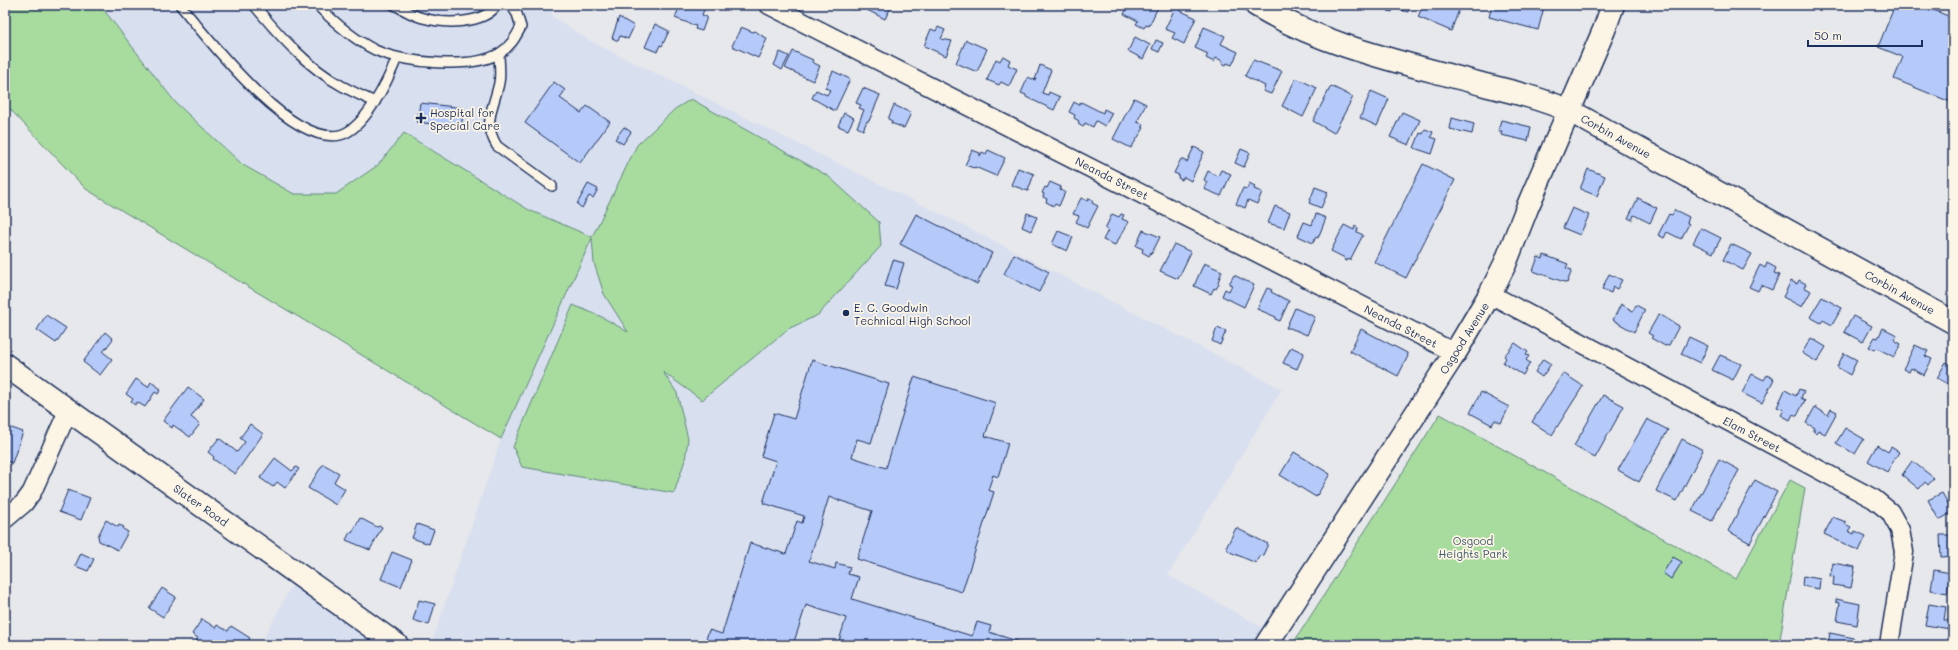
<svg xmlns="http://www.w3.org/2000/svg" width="1958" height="650" font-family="Mali,sans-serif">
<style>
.built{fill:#d8dfef}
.green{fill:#a7dc9e;stroke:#61867e}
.building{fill:#b5caf9;stroke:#1b2f5e}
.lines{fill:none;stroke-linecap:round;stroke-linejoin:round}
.service-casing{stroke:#1b2f5e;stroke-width:12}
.minor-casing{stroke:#1b2f5e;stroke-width:21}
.tertiary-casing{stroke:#1b2f5e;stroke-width:25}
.secondary-casing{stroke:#1b2f5e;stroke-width:25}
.service{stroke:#fcf5e5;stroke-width:9}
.minor{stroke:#fcf5e5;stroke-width:18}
.tertiary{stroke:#fcf5e5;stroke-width:22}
.secondary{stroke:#fcf5e5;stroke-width:22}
.poi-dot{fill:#1b2f5e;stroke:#fcf5e5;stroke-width:1.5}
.labels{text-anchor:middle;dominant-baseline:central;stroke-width:3.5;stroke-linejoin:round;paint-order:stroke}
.poi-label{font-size:11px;fill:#1b2f5e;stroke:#fcf5e5;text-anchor:start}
.street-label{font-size:11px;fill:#1b2f5e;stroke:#fcf5e5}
.park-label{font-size:11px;fill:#3e5a6e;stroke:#fcf5e5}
</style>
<rect width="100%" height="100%" fill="#e7e8eb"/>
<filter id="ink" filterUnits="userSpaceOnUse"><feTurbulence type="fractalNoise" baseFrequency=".025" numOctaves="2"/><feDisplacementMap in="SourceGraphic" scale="8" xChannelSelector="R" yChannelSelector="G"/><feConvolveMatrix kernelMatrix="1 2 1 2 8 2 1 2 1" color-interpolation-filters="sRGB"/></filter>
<g filter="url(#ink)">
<g class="built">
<path d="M100 5H550L553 17 592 42 961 224 1282 389 1168 575 1274 634 1266 645H431L501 439 592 237 529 210 404 133 378 165 336 194 294 195 243 165 175 102Z"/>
<path d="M298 574 397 645H260Z"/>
</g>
<g class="green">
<path d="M5 5H100L175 102 243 165 294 194H336L378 165 404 133 529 210 592 237 637 145 675 109 691 99 828 176 879 222 881 246 818 315 788 329 702 400 663 372 677 393 688 439 685 460 674 493 522 467 513 447 573 305 602 317 628 332 604 294 594 263 592 238 501 439 86 189 5 104Z"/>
<path d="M1440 414 1736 579 1790 480 1805 488 1779 645H1292Z"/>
</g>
<g class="building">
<path d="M680 5H700L705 7 702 15 707 17 702 31 695 29 696 26 675 18Z"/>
<path d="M844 5H892L885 19 857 5 854 10Z"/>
<path d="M1129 5H1159L1149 26 1146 25 1144 28 1136 24 1138 21 1124 14Z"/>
<path d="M1380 5H1410L1408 12 1393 8 1392 12 1388 11 1389 7Z"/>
<path d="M1423 5H1459L1457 9 1459 10 1451 31 1418 17Z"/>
<path d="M1492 5H1536L1544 7 1538 30 1489 17Z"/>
<path d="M1895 5H1927L1926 7 1953 18V103L1894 79 1903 57 1878 47Z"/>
<path d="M1175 8 1196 18 1184 44 1172 38 1175 33 1165 29Z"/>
<path d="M619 17 634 26 628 39 620 36 618 41 612 38Z"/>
<path d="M655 24 669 31 662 46 660 45 657 52 645 47Z"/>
<path d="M741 27 753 32 755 31 767 39 758 58 732 46Z"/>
<path d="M938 27 945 30 941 39 952 41 946 56 924 46 931 29 936 31Z"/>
<path d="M1204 27 1225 36 1221 44 1238 52 1232 65 1227 63 1226 65 1222 63 1223 61 1216 58 1214 62 1206 58 1208 54 1195 48Z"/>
<path d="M1135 37 1150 45 1143 59 1128 51Z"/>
<path d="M966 40 987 49 977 72 956 63Z"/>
<path d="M1156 40 1163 43 1159 52 1152 49Z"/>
<path d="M793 51 813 60 812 62 820 66 813 81 785 68Z"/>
<path d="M780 52 789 56 782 70 774 65Z"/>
<path d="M1003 56 1010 60 1008 65 1017 69 1009 86 1001 82 999 85 987 80 996 59 1000 61Z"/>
<path d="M1253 60 1282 71 1271 94 1263 91 1265 86 1245 76Z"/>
<path d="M1040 65 1051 70 1042 93 1048 95 1049 92 1060 97 1054 110 1026 97V95L1021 93 1028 77 1035 80Z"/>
<path d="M833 71 850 79 835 111 812 98 816 90 827 95 830 90 825 88Z"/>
<path d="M1296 78 1317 88 1303 117 1282 106Z"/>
<path d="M554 82 565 90 560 98 581 113 587 106 610 122 580 163 525 123Z"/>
<path d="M1331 86 1353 97 1334 133 1313 121Z"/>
<path d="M863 88 880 95 869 121H867L863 130 857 127 864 110 859 108 861 105 856 103Z"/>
<path d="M1371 91 1389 99 1377 126 1360 118Z"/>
<path d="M1134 98 1146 104 1137 122 1143 124 1142 127 1144 128 1131 148 1113 139Z"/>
<path d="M1074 102 1079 105 1081 102 1103 113 1104 109 1112 113 1105 126 1096 121 1093 127 1085 123 1083 127 1078 124 1079 121 1074 118 1075 115 1069 112Z"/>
<path d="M420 103 464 108 461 128 417 122Z"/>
<path d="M894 105 911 113 904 128 891 123 892 121 888 119Z"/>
<path d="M1402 112 1420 120 1409 145 1390 137Z"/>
<path d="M844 113 854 118 848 130 838 126Z"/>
<path d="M1452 118 1474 124 1472 134 1450 129Z"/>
<path d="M1501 120 1531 127 1528 141 1501 135 1502 131H1498Z"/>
<path d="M624 127 631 132 623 144 615 139Z"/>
<path d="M1425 129 1433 132 1431 137 1437 139 1432 154 1414 148 1420 133 1423 134Z"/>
<path d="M1194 147 1204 152 1191 181 1184 177 1182 180 1178 178 1179 175 1174 173 1181 159 1187 162Z"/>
<path d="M1241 149 1250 153 1244 167 1235 163Z"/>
<path d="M972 150 980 153V156L982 152 986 154 988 150 1005 158 996 176 975 167 974 168 965 165Z"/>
<path d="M1423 164 1455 180 1406 278 1374 262Z"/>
<path d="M1018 168 1034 174 1028 191 1011 185Z"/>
<path d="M1588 169 1605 176 1597 196 1580 189Z"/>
<path d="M1221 170 1231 174 1221 196 1204 189 1207 182 1204 180 1208 171 1218 176Z"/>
<path d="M1050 182 1061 187 1060 190 1065 192 1059 206 1055 204 1054 206 1046 202 1047 199 1043 197 1044 194 1042 193 1045 187 1047 188Z"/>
<path d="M1249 183 1255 186 1254 189 1262 192 1257 204 1248 200 1245 208 1236 204 1243 188 1247 189Z"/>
<path d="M588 184 598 189 593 198 589 196 582 208 577 204Z"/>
<path d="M1315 187 1328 192 1321 208 1309 203Z"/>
<path d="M1081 198 1088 201 1089 198 1093 200 1092 203 1098 206 1087 228 1076 222 1079 216 1073 214Z"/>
<path d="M1638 198 1657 208 1650 223 1634 215 1632 220 1628 218Z"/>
<path d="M1275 206 1290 212 1284 228 1268 223Z"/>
<path d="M1572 208 1589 215 1580 235 1563 228Z"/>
<path d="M1675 210 1689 217 1687 223 1689 224 1681 239 1667 232 1664 238 1658 235 1669 214 1672 215Z"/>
<path d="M1027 213 1037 217 1031 231 1022 227Z"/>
<path d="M916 214 992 253 977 284 900 244Z"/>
<path d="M1112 214 1119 217 1121 214 1124 215 1122 219 1129 222 1115 245 1103 240 1108 230 1105 229Z"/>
<path d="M1316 214 1326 218 1318 238 1316 237 1313 243 1298 236 1304 222 1312 225Z"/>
<path d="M1344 225 1354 230 1355 226 1358 228 1357 232 1363 235 1350 260 1348 259 1347 261 1344 260 1345 258 1331 251Z"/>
<path d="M1701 228 1721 238 1713 253 1693 243Z"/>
<path d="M1143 230 1160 237 1152 253 1151 252 1149 256 1142 252 1143 249 1136 246Z"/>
<path d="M1058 231 1073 237 1067 251 1052 244Z"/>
<path d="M1174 244 1191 252 1178 279 1160 271Z"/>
<path d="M1731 244 1752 254 1743 270 1723 260Z"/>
<path d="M1014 254 1049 272 1039 292 1004 274Z"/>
<path d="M1544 255 1568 264 1566 268 1572 270 1567 283 1533 271 1538 257 1543 259Z"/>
<path d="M893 260 904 263 896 289 885 286Z"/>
<path d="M1204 263 1222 271 1218 282 1219 284 1216 289 1214 288 1211 294 1194 286Z"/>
<path d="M1767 263 1776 268 1774 273 1779 275 1772 290 1761 285 1758 291 1749 287 1760 265 1765 268Z"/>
<path d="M1609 274 1622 280 1617 289 1613 287 1611 293 1602 289Z"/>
<path d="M1234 275 1254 285 1244 307 1222 296 1225 289 1229 291 1232 285 1229 284Z"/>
<path d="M1799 280 1806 284 1804 287 1811 291 1802 307 1783 297 1791 281 1797 284Z"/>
<path d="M1267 288 1272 290 1271 292 1289 301 1280 321 1275 319 1276 317 1257 309Z"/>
<path d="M1822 297 1842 308 1832 325 1823 320 1821 323 1810 317Z"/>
<path d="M1621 304 1633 311 1636 305 1645 310 1634 332 1613 320Z"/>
<path d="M1295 308 1315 317 1307 335 1290 328H1286Z"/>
<path d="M1659 314 1679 326 1669 345 1665 346 1651 338 1653 336 1648 333Z"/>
<path d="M46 315 66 328 56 343 37 330Z"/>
<path d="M1853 316 1872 326 1863 342 1844 332Z"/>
<path d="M1217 328 1226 331 1220 345 1212 341Z"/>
<path d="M1883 328 1897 335 1894 340 1901 344 1894 357 1877 348 1875 350 1869 347 1875 337 1878 338Z"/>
<path d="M1361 329 1407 353 1408 356 1398 376 1350 351Z"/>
<path d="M105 332 113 339 103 352 112 359 100 375 83 362Z"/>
<path d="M1689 337 1708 346 1700 363 1681 354Z"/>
<path d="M1811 338 1826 347 1817 362 1802 353Z"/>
<path d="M1515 343 1528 352 1526 355 1529 356 1526 360 1530 363 1523 375 1503 363 1506 358 1504 356Z"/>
<path d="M1915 345 1928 351 1925 356 1932 359 1924 375 1911 368 1909 372 1903 369Z"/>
<path d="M1291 347 1304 353 1297 369 1283 363Z"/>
<path d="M1844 353 1857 360 1850 375 1837 367Z"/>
<path d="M1720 355 1741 364 1733 380 1712 370Z"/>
<path d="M1543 359 1551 364 1542 377 1535 372Z"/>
<path d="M812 360 889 384 871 443 857 439 852 457 886 468 914 377 996 403 985 436 1008 443 998 477 993 475 988 490 994 492 962 592 857 559 872 511 829 497 809 561 835 569 836 563 850 567 848 574 859 577 852 599 972 636 977 622 991 626 989 632 1029 645H841L838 644 846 618 806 605 793 645H704L709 630 722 634 750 543 786 554 797 521 802 523 804 516 763 503 776 461 761 456 774 413 794 419Z"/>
<path d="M1946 362 1953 366V387L1937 378Z"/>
<path d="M1563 373 1583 386 1552 435 1532 422Z"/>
<path d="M1752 374 1764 380 1767 375 1774 379 1762 403 1742 393Z"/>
<path d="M136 379 148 387 151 382 161 389 158 394 155 392 145 407 137 402 135 405 131 402 133 399 126 394Z"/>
<path d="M188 387 204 399 191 417 200 424 190 437 173 425 172 428 163 421Z"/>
<path d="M1799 389 1804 391 1801 398 1805 400 1797 416 1793 414 1790 420 1781 415 1784 410 1777 407 1785 390 1796 396Z"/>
<path d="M1481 392 1509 407 1501 423 1495 420 1492 425 1470 413Z"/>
<path d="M1603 395 1624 406 1595 458 1574 446Z"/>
<path d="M1815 407 1828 415 1831 409 1837 412 1825 434 1818 430 1816 433 1813 431 1815 428 1806 423Z"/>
<path d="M1647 419 1668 430 1639 482 1618 470Z"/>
<path d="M250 424 263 434 235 474 213 459 214 457 208 452 219 438 237 452 245 442 240 438Z"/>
<path d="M6 426 23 432 12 463 5 461Z"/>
<path d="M1845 428 1864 439 1855 454 1836 443Z"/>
<path d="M1682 439 1703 450 1677 501 1656 491Z"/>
<path d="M1877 445 1888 452 1891 447 1899 452 1887 472 1868 461Z"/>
<path d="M1294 452 1330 474 1316 497 1280 475Z"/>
<path d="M275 458 292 471 296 467 299 469 285 488 277 482 273 487 260 478Z"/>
<path d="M1719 459 1739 470 1712 521 1692 511Z"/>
<path d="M1912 461 1934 478 1928 485 1925 482 1919 489 1902 475Z"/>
<path d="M323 464 339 473 334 482 345 489 336 505 308 488Z"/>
<path d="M1755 480 1777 492 1750 543 1728 531Z"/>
<path d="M68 490 90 498 81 520 59 512Z"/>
<path d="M1942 493 1953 512 1939 520 1928 500Z"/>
<path d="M1833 517 1846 522 1845 524 1851 527 1848 531 1854 534 1855 531 1866 536 1859 551 1824 534Z"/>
<path d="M360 518 377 527 380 526 382 527 370 550 346 540 350 532 352 533Z"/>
<path d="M106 520 118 527 119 525 124 527 123 529 128 532 118 550 99 541 98 536Z"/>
<path d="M417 524 434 530 429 544 412 538Z"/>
<path d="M1236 528 1268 544 1263 555 1259 556 1256 563 1230 552 1226 548Z"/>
<path d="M1940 535H1953V556L1941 557Z"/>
<path d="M392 552 412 560 401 587 381 579Z"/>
<path d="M81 553 94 559 88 571 75 566Z"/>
<path d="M1673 557 1682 562 1671 579 1663 573Z"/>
<path d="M1833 563 1855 567 1851 588 1833 585 1834 577 1830 576Z"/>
<path d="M1934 570 1951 573 1947 593 1931 590Z"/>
<path d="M1803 576 1820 579 1819 589 1802 586Z"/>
<path d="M162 588 176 597 163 617 149 608Z"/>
<path d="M1836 599 1860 604 1857 625 1837 621 1840 603 1836 602Z"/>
<path d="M419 600 435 604 429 625 413 620Z"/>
<path d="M1929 604 1946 607 1944 620 1951 621 1950 629 1925 625Z"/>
<path d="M202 619 216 628 217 625 228 631 231 626 250 638 246 645 235 643 234 645H214L211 643 209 645H194L198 638 192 634Z"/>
<path d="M1830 633 1854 638 1853 645 1828 644Z"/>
</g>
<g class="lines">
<defs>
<g id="service">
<path d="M180 5C209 40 290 146 340 135 365 129 388 80 397 58"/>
<path d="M254 5C279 35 307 67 342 86 353 92 364 97 375 102"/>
<path d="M317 5C334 22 353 39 375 50 403 63 473 70 500 53 511 46 515 38 521 27L517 14 511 5"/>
<path d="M394 5C403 9 413 16 423 18 444 24 483 25 497 5"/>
<path d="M499 54C499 63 501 74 499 83 494 107 482 122 497 146L552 186"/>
</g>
<g id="minor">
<path d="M769 5 1455 353"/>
<path d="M1490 294 1874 499 1890 512 1900 530 1904 552 1889 645"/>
<path d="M5 519 24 503 32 492 68 411"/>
</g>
<path id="tertiary" d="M1266 645 1455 353 1490 294 1505 264 1527 208 1604 30 1613 5"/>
<g id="secondary">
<path d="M1256 5C1326 48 1407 63 1485 85 1514 92 1542 99 1570 111L1953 322"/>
<path d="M5 365 397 645"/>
</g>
</defs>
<use href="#service" class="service-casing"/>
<use href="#minor" class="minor-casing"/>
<use href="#tertiary" class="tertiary-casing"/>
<use href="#secondary" class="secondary-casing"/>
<use href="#service" class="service"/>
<use href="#minor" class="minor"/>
<use href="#tertiary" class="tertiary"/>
<use href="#secondary" class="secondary"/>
</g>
</g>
<g class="poi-dot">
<path d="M419 112h4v4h4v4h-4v4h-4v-4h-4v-4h4z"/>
<circle cx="846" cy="313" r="4"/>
</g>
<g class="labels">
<g class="poi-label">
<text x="430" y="112">Hospital for<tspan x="430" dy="13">Special Care</tspan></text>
<text x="854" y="307">E. C. Goodwin<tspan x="854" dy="13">Technical High School</tspan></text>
</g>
<g class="street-label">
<text transform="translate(1616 136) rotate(29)">Corbin Avenue</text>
<text transform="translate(1112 178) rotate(27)">Neanda Street</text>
<text transform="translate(1900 292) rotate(29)">Corbin Avenue</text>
<text transform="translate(1401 326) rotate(27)">Neanda Street</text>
<text transform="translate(1464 338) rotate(-58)">Osgood Avenue</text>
<text transform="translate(1752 434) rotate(28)">Elam Street</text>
<text transform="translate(201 505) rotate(35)">Slater Road</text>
</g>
<g class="park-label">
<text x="1473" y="540">Osgood<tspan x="1473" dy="13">Heights Park</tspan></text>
</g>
</g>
<rect width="1958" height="650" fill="none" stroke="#fcf5e5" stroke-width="20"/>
<rect x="10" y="10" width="1938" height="630" fill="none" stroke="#1b2f5e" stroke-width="1.5" filter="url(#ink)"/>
<path d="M1808 40v6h114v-6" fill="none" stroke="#1b2f5e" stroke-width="2"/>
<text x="1814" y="40" font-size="12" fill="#1b2f5e" stroke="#fcf5e5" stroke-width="3" paint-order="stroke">50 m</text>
</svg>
